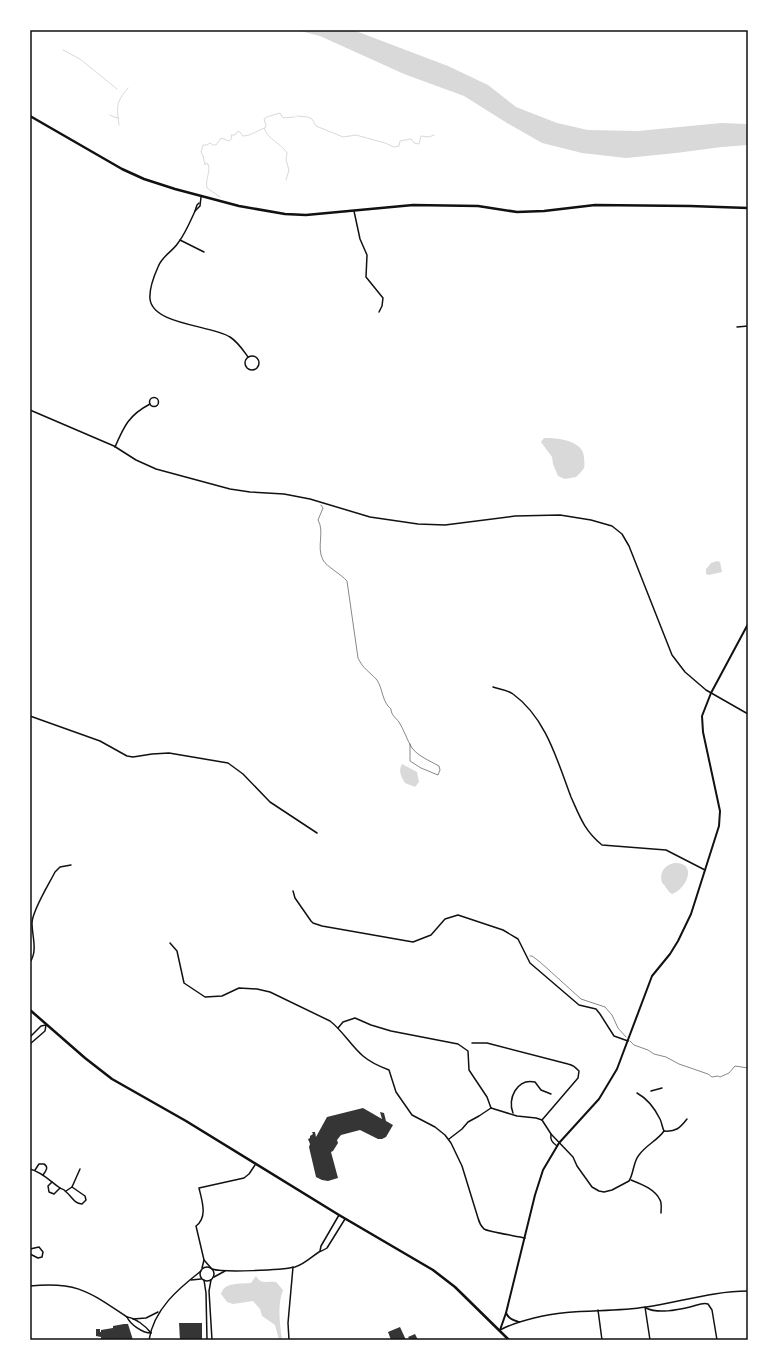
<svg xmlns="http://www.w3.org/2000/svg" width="778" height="1370" font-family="'Alegreya Sans',sans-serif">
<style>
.water{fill:#d9d9d9}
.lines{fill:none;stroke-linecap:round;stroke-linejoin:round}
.stream{stroke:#d9d9d9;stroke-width:1}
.building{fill:#353535}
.path{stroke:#111;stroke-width:0.5}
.minor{stroke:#111;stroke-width:1.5}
.tertiary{stroke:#111;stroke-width:2}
.primary{stroke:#111;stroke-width:2.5}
.trunk{stroke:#111;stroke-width:2.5}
.neatline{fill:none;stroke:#111;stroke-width:1.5}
</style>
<rect width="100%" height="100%" fill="#fff"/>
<g class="water">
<path d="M296 30H353L448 66 488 85 516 107 557 123 588 130 638 131 721 123 748 124V145L722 147 676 153 626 158 582 153 542 143 507 123 464 96 404 74 320 36Z"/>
<path d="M544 438C557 438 584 440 584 458 584 461 585 465 584 468 582 471 578 475 576 477L565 479 558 476 553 464 552 457 541 442Z"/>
<path d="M717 561 720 562 722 572 709 575 706 574V569L711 563Z"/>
<path d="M402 764 417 772 419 782 415 787 405 783C401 776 398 771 402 764Z"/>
<path d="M674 863C699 862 686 890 672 894 667 891 666 886 662 883 659 872 664 866 674 863Z"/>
<path d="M256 1276C261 1285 267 1281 276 1282L283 1290C277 1306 280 1324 282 1340H279L275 1325 262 1316 260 1309 253 1301 233 1304 227 1302 221 1294C224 1282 240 1284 251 1283Z"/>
</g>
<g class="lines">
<g class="stream">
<path d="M63 50 80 59 117 89"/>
<path d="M110 115 114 117 119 118"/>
<path d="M297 116 308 117 312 119 316 126 343 137 356 135 385 143 394 147 399 146 400 141 411 139 414 143 419 144 421 136 429 137 434 135"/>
<path d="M119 125C117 107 115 103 128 88"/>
<path d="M264 128C268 140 281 143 287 153L286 160 289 170 286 180"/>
<path d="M220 197 207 188C205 179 211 172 208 164L206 163 205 165 203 156 201 152 203 145H207L210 143 213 145H216L221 138 229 141 232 138 231 135H235L236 133 239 131 243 136C251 136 258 130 265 128L266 125 264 119 267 117 280 113 283 118 295 117"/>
<path d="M746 1320 748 1322V1334"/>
</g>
</g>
<g class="building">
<path d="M363 1108 382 1119 380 1112 384 1113 386 1121 393 1125 386 1137 382 1139H378L360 1130 341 1135 337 1140 338 1143 333 1151 331 1152 338 1178 328 1181 322 1180 316 1177 309 1147 310 1144 308 1139 310 1138V1136L313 1134 312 1132H315L316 1137 327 1117Z"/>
<path d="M179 1323H202V1340H180Z"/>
<path d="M124 1324H128L133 1340H101V1337L96 1336V1329H100V1332H101V1330L113 1328V1326Z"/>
<path d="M400 1327 406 1340H391L388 1332Z"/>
<path d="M415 1334 418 1340H410L408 1337Z"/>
</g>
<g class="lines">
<g class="path">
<path d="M321 505 323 508 318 520C325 532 316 547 323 560 327 567 341 574 347 581L358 658C363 669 370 672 377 680 383 689 382 702 391 709 391 715 396 718 399 722 404 730 407 740 412 748 418 756 430 761 439 766L440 770 438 775 421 768 410 761V744"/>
<path d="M530 956H532L540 962 581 999 605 1007 612 1015 618 1028 626 1037"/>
<path d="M630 1041 634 1045 648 1050 654 1054 666 1057 679 1064 708 1074 712 1077 718 1076 720 1077 729 1073 735 1066 748 1068"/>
</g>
<g class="minor">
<path d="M199 203 197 205 195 211C190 222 185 234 178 243 172 252 162 256 158 267 154 276 149 289 150 299 153 325 211 325 230 337 238 342 243 350 248 357"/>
<path d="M195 211 200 206 201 197"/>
<path d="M354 211 360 239 367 255 366 277 383 298 382 306 379 312"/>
<path d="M180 240 204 252"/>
<path d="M737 327 748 326"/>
<circle cx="252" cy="363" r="7"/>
<circle cx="154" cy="402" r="4.5"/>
<path d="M30 410 114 446 136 460 156 469 230 489 250 492 284 494 310 499 370 517 418 524 445 525 515 516 560 515 591 520 612 526 622 534 629 546 672 655 685 672 706 690 748 714"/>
<path d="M115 447C124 426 129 415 150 404"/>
<path d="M493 687C499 689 508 690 513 694 546 718 557 760 571 797 580 817 584 830 602 845L666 850 705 870"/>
<path d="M30 716 100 741 127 756 133 757 152 754 169 753 228 763 243 774 270 802 317 833"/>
<path d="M293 891 295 898 311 921 313 923 322 926 413 942 431 935 445 919 458 915 503 930 518 939 530 963 579 1005 596 1009 600 1014 614 1036 628 1041"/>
<path d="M170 943 177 951 184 983 205 997 222 996 239 988 257 989 270 992 330 1021C343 1031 351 1046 363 1056 370 1062 381 1067 389 1070L396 1092 412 1115 435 1127 445 1135 451 1143 462 1166 478 1218C479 1222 481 1226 484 1229 489 1232 517 1236 525 1238"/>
<path d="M30 962C38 951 32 936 32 923 32 911 49 884 55 872L60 867 71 865"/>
<path d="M338 1028 343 1022 355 1018 371 1025 391 1031 458 1044 468 1051 469 1070 487 1097 491 1108"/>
<path d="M30 1037 41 1026 46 1025 45 1031 30 1044"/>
<path d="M472 1043H487L568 1064C573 1065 575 1067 579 1071L578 1078 542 1120"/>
<path d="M651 1091 662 1088"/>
<path d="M637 1093C648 1099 654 1107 660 1119 662 1123 662 1127 664 1131"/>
<path d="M491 1108 517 1116 536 1118 542 1120 551 1134 573 1157 577 1166 592 1187 599 1191 604 1192 612 1190 629 1181C634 1173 633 1162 639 1155 646 1145 658 1140 664 1131"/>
<path d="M513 1113C507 1099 517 1078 535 1082L541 1090 551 1094"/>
<path d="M664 1131C676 1132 680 1128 687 1119"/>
<path d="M551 1134C550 1140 552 1142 557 1146"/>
<path d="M449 1139 462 1129 468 1122 479 1116 491 1108"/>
<path d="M30 1169C42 1172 50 1181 60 1188 61 1189 64 1189 65 1191 72 1196 73 1203 82 1204L86 1200 85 1196 72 1187 66 1191"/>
<path d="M35 1170 39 1164H44C49 1167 46 1171 43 1175"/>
<path d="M631 1180C641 1184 655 1189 660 1200 662 1203 661 1209 661 1213"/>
<path d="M52 1182 48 1186 49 1192 54 1194 60 1188"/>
<path d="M72 1187 80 1169"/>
<path d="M30 1249 39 1247 43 1252 42 1257 38 1258 30 1254"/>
<path d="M320 1251 321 1246 339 1215"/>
<circle cx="207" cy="1274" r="7"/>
<path d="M202 1268 204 1260"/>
<path d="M211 1268 204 1260 196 1226C208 1217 202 1201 199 1188L244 1178 249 1174 255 1165"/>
<path d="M212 1269C224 1273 281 1270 295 1267 305 1264 311 1257 319 1252 321 1251 324 1250 327 1248L345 1219"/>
<path d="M214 1277 225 1271"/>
<path d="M191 1280 201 1279"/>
<path d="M204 1280 206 1293 207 1340"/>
<path d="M211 1280 209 1291 212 1340"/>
<path d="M30 1286C77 1281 89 1292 127 1317 130 1324 142 1333 151 1333"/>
<path d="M645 1307 650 1340"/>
<path d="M646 1308C658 1314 677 1310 690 1307 696 1306 702 1302 708 1304L712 1310 717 1340"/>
<path d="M598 1310 602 1340"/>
<path d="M127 1317C135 1318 146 1326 151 1333"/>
<path d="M133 1319 146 1318 158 1312"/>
<path d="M500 1330C511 1324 522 1321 534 1318 572 1308 608 1313 646 1307 680 1302 713 1291 748 1291"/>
<path d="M149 1340C154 1309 178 1289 201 1271"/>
<path d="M289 1340 288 1323 293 1267"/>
</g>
<g class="tertiary">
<path d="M506 1313C509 1319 513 1320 519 1322"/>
<path d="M500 1330 506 1313 535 1195 543 1170 559 1143 599 1099 617 1069 652 976 670 954 678 941 691 914 719 826 720 811 703 732 702 716 711 693 748 624"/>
</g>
<path class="primary" d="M30 1010 85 1058 112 1079 186 1121 339 1215 433 1270 455 1287 509 1340"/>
<path class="trunk" d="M30 116 122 169 144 179 175 189 239 206 285 214 306 215 413 205 478 206 517 212 544 211 595 205 690 206 748 208"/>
</g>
<rect width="778" height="1370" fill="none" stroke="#ffffff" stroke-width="62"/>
<rect x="31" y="31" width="716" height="1308" class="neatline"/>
</svg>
